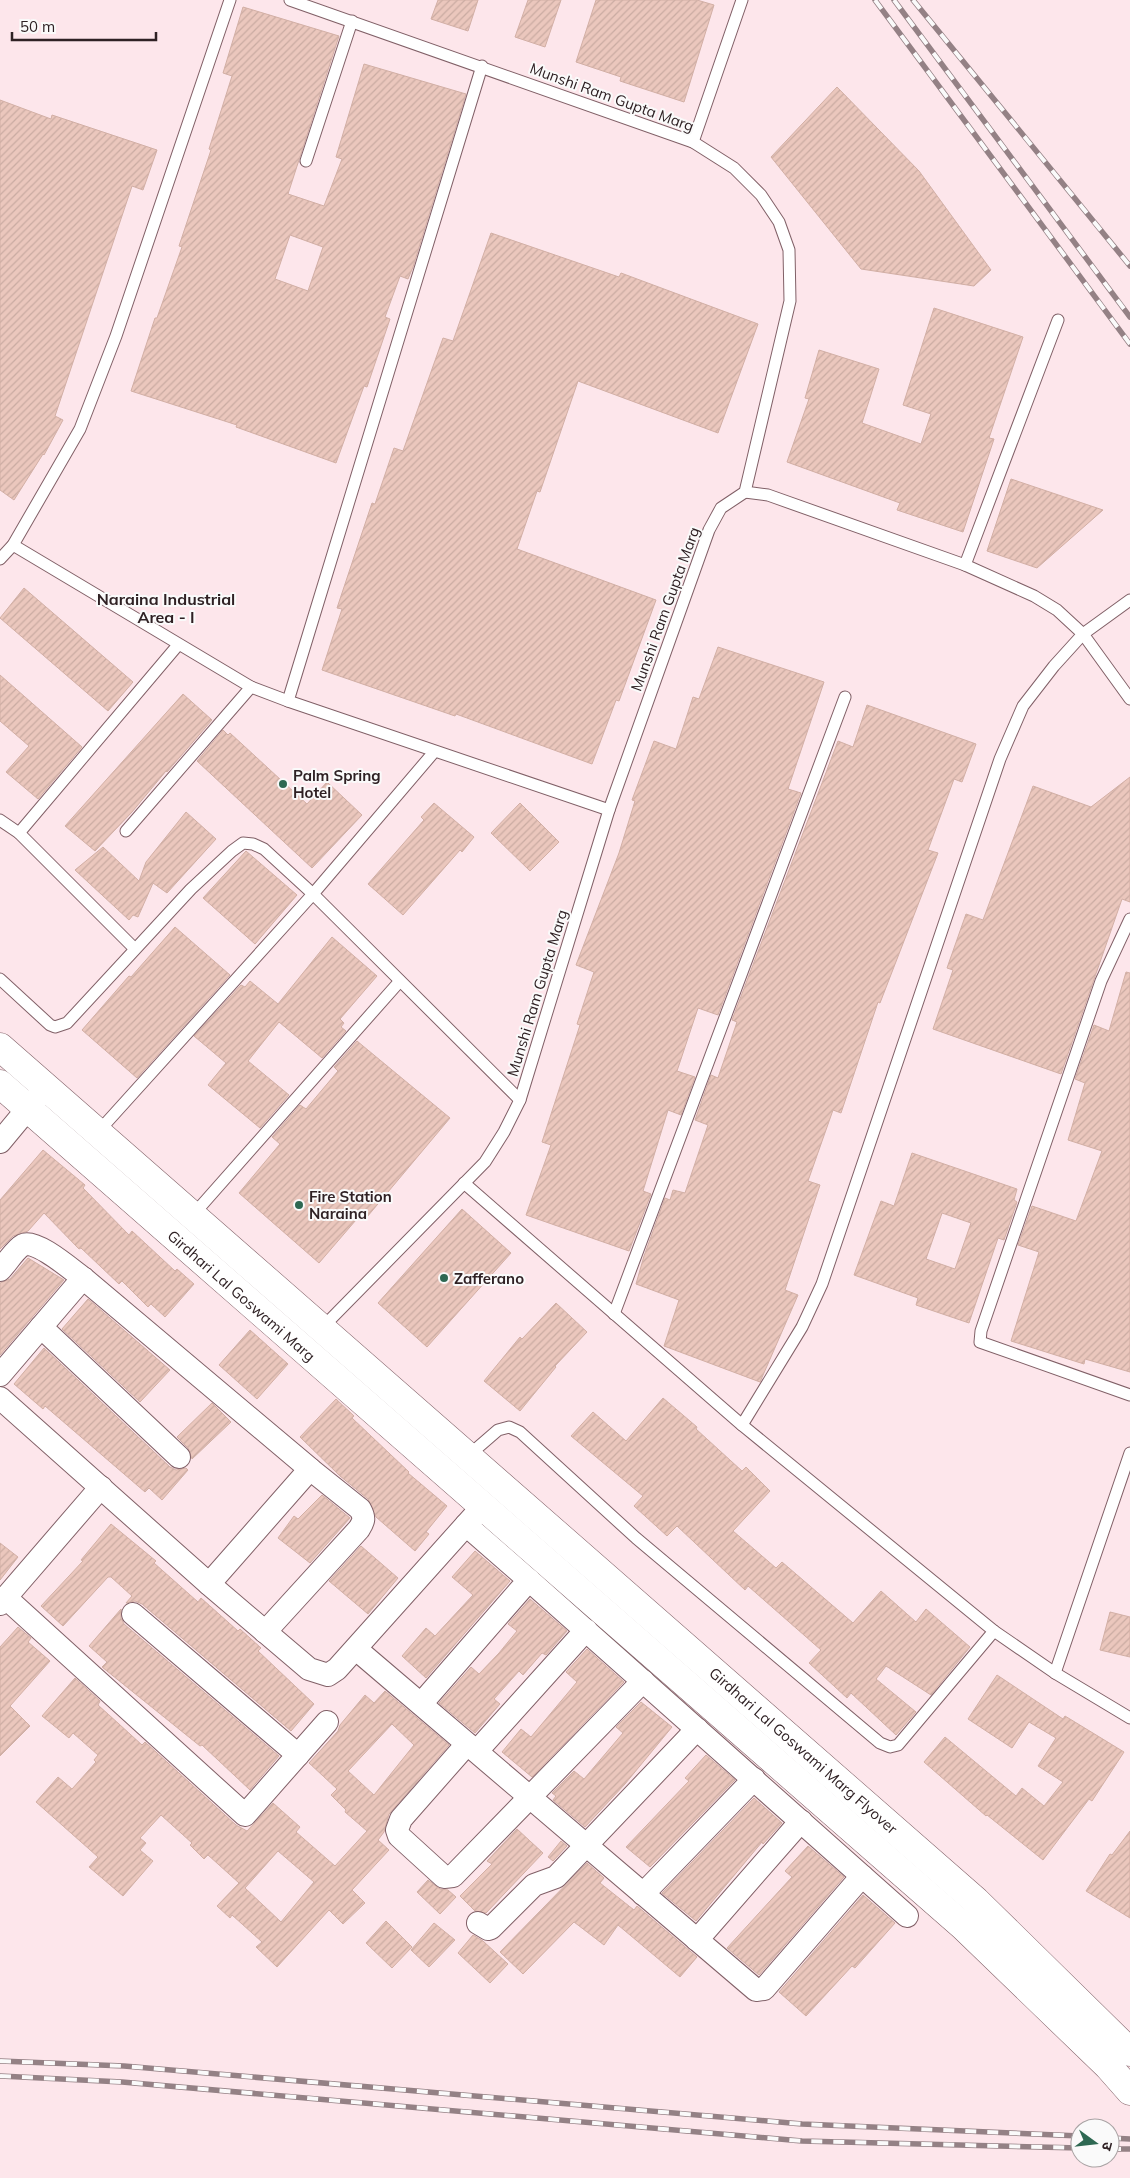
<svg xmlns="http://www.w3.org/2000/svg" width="1130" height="2178" font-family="Mulish,'Noto Sans Devanagari',sans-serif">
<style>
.building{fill:url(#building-hatch);stroke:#d2afa5;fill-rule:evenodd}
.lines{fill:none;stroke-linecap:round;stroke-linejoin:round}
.service-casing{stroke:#816067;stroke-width:13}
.minor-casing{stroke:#816067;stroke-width:24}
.secondary-casing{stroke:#816067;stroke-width:29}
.service{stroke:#fff;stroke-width:11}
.minor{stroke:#fff;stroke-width:22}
.secondary{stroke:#fff;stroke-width:28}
.rail-casing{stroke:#948185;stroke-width:5.5}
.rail{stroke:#fafafa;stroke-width:4;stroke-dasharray:11;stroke-linecap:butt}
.poi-dot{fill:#2e6852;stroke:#fafafa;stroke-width:2}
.labels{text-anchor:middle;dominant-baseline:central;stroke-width:4;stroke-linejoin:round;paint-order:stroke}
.street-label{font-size:15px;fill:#2f2124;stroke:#fafafa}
.poi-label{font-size:15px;font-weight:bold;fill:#2f2124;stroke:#fafafa;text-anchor:start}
.neighbourhood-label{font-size:16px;font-weight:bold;fill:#2f2124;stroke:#fafafa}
</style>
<defs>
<pattern id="building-hatch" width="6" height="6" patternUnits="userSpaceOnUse" patternTransform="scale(1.25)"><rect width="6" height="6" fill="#ebc7bd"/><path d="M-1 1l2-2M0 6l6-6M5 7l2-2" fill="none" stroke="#caaba2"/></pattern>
</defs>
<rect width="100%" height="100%" fill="#fde6eb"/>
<g class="building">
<path d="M438 0H478L468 31 431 19Z"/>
<path d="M528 0H561L545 47 515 37Z"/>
<path d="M596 0H697L714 5 684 102 620 81 621 77 576 62Z"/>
<path d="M243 7 339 36 288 194 324 206 342 159 336 157 364 64 466 94 413 267 408 279 400 276 385 317 390 319 367 387 364 386 336 463 236 427 237 425 131 391 155 318H157L182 247 179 246 211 150 209 149 232 76 223 73ZM290 235 323 247 308 291 275 279Z"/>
<path d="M837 87 919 171 991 270 974 286 861 269 771 157Z"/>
<path d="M0 100 51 119 52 115 157 150 143 190 132 186 55 416 63 420 44 455 43 454 14 500 0 490Z"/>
<path d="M491 233 619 277 621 273 758 324 718 433 578 381 540 492 537 491 517 549 656 600 619 701 616 700 592 764 456 714 455 716 322 670 342 609 337 608 372 503 375 504 394 448 403 451 443 338 453 341Z"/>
<path d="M934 308 1023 337 989 438 994 439 963 532 897 510 900 503 787 462 809 399 805 398 819 350 879 369 862 423 921 444 931 414 903 405Z"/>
<path d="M1011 479 1103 510 1037 568 987 551Z"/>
<path d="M24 588 133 682 108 711 0 618Z"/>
<path d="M718 647 824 682 788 789 801 793 718 1015 698 1008 677 1071 695 1077 681 1115 668 1110 643 1191 651 1194 629 1251 526 1215 551 1145 542 1142 580 1025 577 1024 594 972 576 965 619 853 635 801 632 800 654 741 676 749 693 697 699 699Z"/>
<path d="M0 675 82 747 38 799 6 772 29 746 0 721Z"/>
<path d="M183 694 212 720 167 772 166 771 132 812 95 851 65 826Z"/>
<path d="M867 705 976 744 962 782 954 779 928 850 938 853 880 1003 878 1002 841 1113 833 1110 808 1181 820 1185 785 1290 798 1295 760 1382 664 1346 679 1300 636 1284 644 1256 665 1198 670 1200 673 1190 685 1193 708 1125 695 1120 711 1075 718 1078 737 1022 732 1020 838 741 853 747Z"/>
<path d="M223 730 228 735 230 733 307 804 327 782 362 815 312 868 197 761Z"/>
<path d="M1130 777V902L1122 899 1061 1074 933 1029 953 970 947 968 966 914 983 920 1033 786 1091 807Z"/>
<path d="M434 803 474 837 462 852 460 850 403 915 368 884 424 820 421 817Z"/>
<path d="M520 803 559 842 530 871 491 833Z"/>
<path d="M186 812 216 839 167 893 153 883 138 917 133 915 129 920 75 870 103 847 139 881 146 862Z"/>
<path d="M246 851 297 895 255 944 203 898Z"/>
<path d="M175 927 230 975 137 1078 82 1030 129 976 131 977Z"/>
<path d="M332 937 377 976 340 1019 344 1023 341 1027 346 1031 322 1058 279 1022 248 1061 289 1095 260 1128 208 1085 226 1063 194 1036 241 985 245 987 250 981 278 1004Z"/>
<path d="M1126 972 1130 973V1372L1085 1359 1084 1364 1011 1341 1039 1252 1018 1245 1032 1206 1076 1221 1102 1151 1068 1140 1085 1083 1075 1079 1094 1025 1109 1031Z"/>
<path d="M357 1041 450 1118 367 1217 362 1213 319 1263 239 1193 280 1144 272 1137 300 1105 306 1109 338 1071 334 1067Z"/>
<path d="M43 1150 85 1185 83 1188 129 1235 132 1231 175 1271 177 1269 194 1284 165 1317 151 1304 148 1307 122 1281 119 1284 81 1248 79 1249 44 1213 28 1231 13 1236 0 1249V1200Z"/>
<path d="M912 1153 1017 1189 1014 1200 1017 1202 1004 1240 998 1238 969 1323 916 1305 918 1298 854 1275 881 1201 894 1206ZM942 1213 971 1223 955 1269 926 1259Z"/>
<path d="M462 1209 511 1253 427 1347 378 1303Z"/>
<path d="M28 1258 64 1280 0 1355V1283L10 1279Z"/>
<path d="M88 1299 170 1370 140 1402 62 1329Z"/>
<path d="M556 1303 587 1332 555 1366 556 1367 520 1411 484 1381 520 1337 522 1339Z"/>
<path d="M250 1330 288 1364 257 1399 219 1365Z"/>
<path d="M44 1348 170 1467 176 1470 186 1468 188 1470 162 1500 149 1488 145 1492 45 1406 43 1409 14 1384Z"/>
<path d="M663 1398 697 1427 696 1429 742 1471 746 1467 770 1491 733 1531 776 1568 782 1562 853 1623 881 1591 916 1622 926 1609 970 1647 931 1695 886 1666 876 1679 916 1712 896 1735 851 1693 847 1698 809 1663 821 1650 748 1586 745 1590 677 1526 667 1536 634 1506 643 1496 571 1436 593 1412 626 1441Z"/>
<path d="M336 1399 354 1416 352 1418 409 1472 408 1473 447 1506 426 1532 429 1534 415 1551 376 1517 368 1499 340 1476 300 1437Z"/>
<path d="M212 1403 231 1422 192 1459 188 1448 177 1437Z"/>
<path d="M322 1495 350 1518 310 1563 278 1538 294 1516 298 1519Z"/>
<path d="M111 1524 156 1561 154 1563 198 1602 201 1598 238 1631 240 1629 261 1648 258 1651 314 1704 291 1731 142 1604 135 1601 126 1603 132 1596 111 1577H108L63 1626 41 1606 83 1561 81 1560Z"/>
<path d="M0 1543 18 1557 0 1580Z"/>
<path d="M361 1546 398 1578 368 1614 329 1581Z"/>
<path d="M475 1551 510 1581 426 1678 402 1656 426 1628 435 1636 473 1595 452 1577Z"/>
<path d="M530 1599 567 1631 546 1655 542 1653 523 1675 519 1671 494 1699 500 1704 475 1733 439 1703 471 1667 479 1674 499 1653 517 1631 508 1624Z"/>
<path d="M121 1609V1618L124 1624 279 1756 250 1790 202 1745 200 1746 102 1667 107 1662 89 1646Z"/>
<path d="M1110 1612 1130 1617V1657L1100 1650Z"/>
<path d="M18 1627 31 1638 28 1642 50 1661 10 1706 30 1726 0 1756V1647Z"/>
<path d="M587 1649 624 1682 532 1777 502 1752 521 1729 531 1737 577 1682 566 1672Z"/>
<path d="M997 1675 1063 1719 1065 1716 1124 1752 1092 1801 1089 1799 1043 1860 987 1815 986 1816 924 1762 945 1737 1016 1796 1022 1788 1044 1806 1063 1782 1038 1766 1056 1738 1029 1722 1012 1748 968 1719Z"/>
<path d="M75 1678 100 1701 98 1705 119 1724 142 1745 145 1742 236 1825 247 1831 273 1803 300 1827 296 1832 335 1866 367 1831 345 1812 346 1810 331 1795 337 1789 309 1763 338 1731 340 1725 365 1695 374 1703 385 1691 449 1745 389 1814 384 1832 378 1840 389 1850 352 1890 365 1903 343 1924 329 1910 277 1967 256 1947 262 1942 232 1915 230 1918 217 1906 239 1883 208 1855 204 1859 190 1845 192 1843 161 1815 140 1838 146 1843 140 1850 153 1861 123 1896 89 1867 98 1857 36 1802 58 1777 72 1789 96 1762 94 1760 98 1755 73 1733 69 1738 42 1716ZM392 1724 414 1745 374 1795 348 1771ZM278 1851 314 1882 281 1922 245 1888Z"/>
<path d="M641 1702 672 1727 625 1784 585 1827 553 1800 556 1796 552 1793 574 1771 584 1779 623 1733 616 1727Z"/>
<path d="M706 1755 735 1780 650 1867 626 1847 689 1781 685 1778Z"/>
<path d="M754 1798 782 1823 763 1844 762 1842 696 1921 662 1893Z"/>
<path d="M517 1829 543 1853 486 1913 475 1911 460 1896 492 1864 487 1861Z"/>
<path d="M1130 1831V1918L1086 1891 1110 1854 1112 1855Z"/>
<path d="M561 1841 567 1846 553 1861 548 1857Z"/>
<path d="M808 1846 844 1877 759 1975 727 1948 792 1877 785 1871Z"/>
<path d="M587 1863 604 1878 600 1883 634 1910 637 1906 697 1957 680 1977 618 1925 604 1945 574 1922 523 1974 500 1952Z"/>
<path d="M428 1880 440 1889 448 1890 456 1897 440 1914 417 1892Z"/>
<path d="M863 1895 895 1923 855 1968 852 1966 806 2016 779 1992Z"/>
<path d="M386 1921 412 1947 392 1968 366 1943Z"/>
<path d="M434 1923 455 1940 429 1967 411 1950Z"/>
<path d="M473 1935 483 1941 508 1964 490 1983 458 1953Z"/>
</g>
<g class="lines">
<defs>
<g id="service">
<path d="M290 0 693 142 734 168 761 195 779 222 789 250 790 301 745 492 721 508 709 530 609 810 520 1100 504 1132 485 1162 321 1329"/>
<path d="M693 142 742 0"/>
<path d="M306 161 352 21"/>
<path d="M745 492 768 495 965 565 1034 596 1057 610 1083 634 1130 699"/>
<path d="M13 545 251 687 288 701 482 66"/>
<path d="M0 559 13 545 80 429 116 336 230 0"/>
<path d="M965 565 1058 320"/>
<path d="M288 701 609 810"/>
<path d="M0 820 19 833 178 645"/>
<path d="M126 831 251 687"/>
<path d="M19 833 134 948"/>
<path d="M1130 919 1101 981 981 1331 980 1342 1130 1395"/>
<path d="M0 979 50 1025 55 1027 67 1023 191 889 232 851 243 843 253 844 264 849 313 894 520 1100"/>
<path d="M98 1132 313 894 434 752"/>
<path d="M464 1183 742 1425 802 1327 822 1284 1000 759 1023 706 1054 666 1083 634 1130 600"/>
<path d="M193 1215 400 981"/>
<path d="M614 1314 845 697"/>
<path d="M742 1425 994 1631 1055 1673 1130 1718"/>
<path d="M468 1456 498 1430 509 1427 520 1432 636 1538 880 1743 890 1747 898 1745 994 1631"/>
<path d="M1055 1673 1130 1453"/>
</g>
<g id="minor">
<path d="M0 1142 39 1095"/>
<path d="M0 1270C7 1263 15 1249 23 1245 35 1238 72 1270 83 1278"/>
<path d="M41 1327 179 1457"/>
<path d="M0 1375 83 1278 310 1469 360 1509C365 1518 364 1521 359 1529L265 1632"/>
<path d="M0 1398 209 1584 309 1669 328 1675 337 1669 483 1506"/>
<path d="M529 1580 907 1916"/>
<path d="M209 1584 310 1469"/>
<path d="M6 1598 245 1815 327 1722"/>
<path d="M0 1604 101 1487"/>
<path d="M133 1614 298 1755"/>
<path d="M356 1649 756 1990 764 1989 862 1876"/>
<path d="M421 1704 529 1580 466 1525"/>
<path d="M467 1744 401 1819 397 1830 399 1836 444 1877 453 1876 643 1681"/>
<path d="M477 1751 586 1630"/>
<path d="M643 1894 754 1779"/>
<path d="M478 1923 488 1929 491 1928 534 1885 556 1877 697 1729"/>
<path d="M697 1940 801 1821"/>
</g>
<g id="secondary">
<path id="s1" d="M0 1047 976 1901 1130 2052"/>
<path id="s2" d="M0 1084 963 1926 1108 2066 1130 2091"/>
</g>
</defs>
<use href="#service" class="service-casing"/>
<use href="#minor" class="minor-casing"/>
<use href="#secondary" class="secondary-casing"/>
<use href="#service" class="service"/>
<use href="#minor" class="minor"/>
<use href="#secondary" class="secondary"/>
<defs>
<g id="rail">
<path d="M875 0 1130 344"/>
<path d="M894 0 1130 317"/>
<path d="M913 0 1130 266"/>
<path d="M0 2061 124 2066 802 2124 1080 2136"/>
<path d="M0 2076 122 2082 802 2141 1080 2148"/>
<path d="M1110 2138 1130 2139"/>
<path d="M1110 2149H1130"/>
</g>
</defs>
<use href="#rail" class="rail-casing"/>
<use href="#rail" class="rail"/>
</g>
<g class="poi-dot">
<circle cx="283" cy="784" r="5"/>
<circle cx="299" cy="1205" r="5"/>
<circle cx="444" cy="1278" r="5"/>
</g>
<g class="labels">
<g class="street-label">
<text transform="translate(612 97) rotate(20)">Munshi Ram Gupta Marg</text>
<text transform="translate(665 609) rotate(-70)">Munshi Ram Gupta Marg</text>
<text transform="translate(537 993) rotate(-73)">Munshi Ram Gupta Marg</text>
<text stroke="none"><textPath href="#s2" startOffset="321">Girdhari Lal Goswami Marg</textPath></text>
<text stroke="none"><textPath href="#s1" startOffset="1068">Girdhari Lal Goswami Marg Flyover</textPath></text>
</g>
<g class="poi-label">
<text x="293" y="775">Palm Spring<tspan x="293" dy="17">Hotel</tspan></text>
<text x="309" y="1196">Fire Station<tspan x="309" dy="17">Naraina</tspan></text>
<text x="454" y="1278">Zafferano</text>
</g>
<g class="neighbourhood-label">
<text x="166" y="599">Naraina Industrial<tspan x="166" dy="18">Area - I</tspan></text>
</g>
</g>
<g transform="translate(1095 2143) rotate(105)"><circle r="24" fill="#fafafa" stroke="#a9a3a4"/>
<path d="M0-4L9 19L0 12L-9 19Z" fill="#2e6852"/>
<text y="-8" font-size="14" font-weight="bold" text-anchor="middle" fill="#2f2124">उ</text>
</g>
<path d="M12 32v8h144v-8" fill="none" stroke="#2f2124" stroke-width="2.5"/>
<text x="20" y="32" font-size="15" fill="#2f2124" stroke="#fafafa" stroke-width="4" paint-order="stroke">50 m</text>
</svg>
